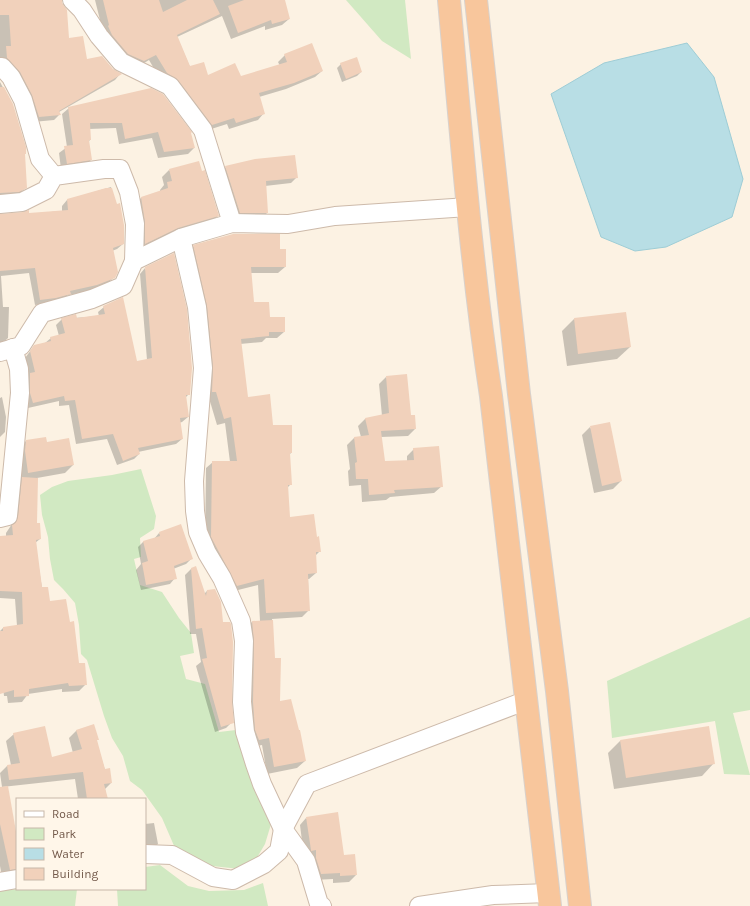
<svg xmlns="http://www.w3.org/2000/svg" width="750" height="906" font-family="Karla,sans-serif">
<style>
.green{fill:#d1e9c2}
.water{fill:#b8dee5;stroke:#9ecdd6}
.shadow{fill:#0003}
.building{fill:#f1d1bb}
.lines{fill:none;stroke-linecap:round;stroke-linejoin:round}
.minor-casing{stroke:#cdbaaa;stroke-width:20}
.trunk-casing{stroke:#d8d1cc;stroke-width:24}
.minor{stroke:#fff;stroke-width:18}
.trunk{stroke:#f8c69c;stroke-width:22}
</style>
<rect width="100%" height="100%" fill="#fcf2e3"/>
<g class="green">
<path d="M346 0H405L411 59 382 41Z"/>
<path d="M141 469 156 516 154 529 140 538 141 557 134 559 140 585 162 592 179 618 191 633 194 653 180 656 186 679 205 684 219 732 236 730 272 821 265 844 255 861 240 869 212 866 191 861 175 848 162 818 142 790 130 781 123 756 112 738 104 716 87 660 81 654 79 625 75 603 63 589 54 580 50 559 48 537 42 515 40 495 52 487 68 481 112 475Z"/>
<path d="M750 617V710L733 713 750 775 724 774 715 721 612 738 607 681Z"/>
<path d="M160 865 188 886 209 891 244 890 263 883 268 906H118L117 889H145V867Z"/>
<path d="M17 889H77L75 906H0V891Z"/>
</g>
<path class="water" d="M687 43 714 77 743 179 732 217 666 247 635 251 601 237 551 94 604 63Z"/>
<g class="shadow">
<path d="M0 0H61L68 40 86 60 113 70 120 74 115 80 59 112V115L54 120 33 122 0 63Z"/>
<path d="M95 0H284L289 19 282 25 265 30V26L231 39 222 16 177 37 190 67 207 76 241 77 280 66 278 62 285 55 322 71 315 77 286 89 259 97 264 113 258 120 229 129 227 124 205 131 160 79 149 60 136 68 103 32Z"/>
<path d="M341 64 361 72 357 76 342 82 337 68Z"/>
<path d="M0 82 12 104 24 155 26 187 20 193 0 198Z"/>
<path d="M151 89 194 148 188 154 158 158 152 138 119 144 116 128 89 129 90 140 88 142 91 160 84 166 61 169 59 153 67 147 62 114 69 108Z"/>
<path d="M226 167 297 177 291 183 265 186 267 213 261 219 234 218 220 173Z"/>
<path d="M169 170 218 216 210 223 138 250 134 205 141 198 160 192V190L164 185 162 177Z"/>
<path d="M111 187 116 205 123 244 117 249 112 251 114 277 108 283 91 291 68 295 64 300 50 303 35 305 29 273 1 276 3 307H9L8 338 0 345V215L28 214 62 211V206L67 200Z"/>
<path d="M194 246 279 250 285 267 278 273H250L253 304 284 332 277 338H266L262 342 240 344 247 398 272 426 291 453 289 455 290 485 287 488 289 519 320 551 315 556 316 573 309 579H308L309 610 302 617 272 619 274 659 279 703 305 761 297 768 267 774 262 745 251 747 244 629 252 622 260 621 258 585 230 592 205 544 206 468 213 462H230L225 423 217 425 209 398 187 253Z"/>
<path d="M145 268 189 394 185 398 188 417 182 422 179 423 182 439 176 444 138 452 139 454 134 459 117 465 107 439 76 444 69 405 59 406V401L28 408 25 399V380L29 375 25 358 34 346 45 343 51 338 59 336 56 325 62 319 99 316 98 312 104 307 136 362 147 360 140 274Z"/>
<path d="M574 319 630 347 617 359 567 366 562 331Z"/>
<path d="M386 377 410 416 415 429 408 436 381 437 384 462 407 461V456L414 449 442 486 434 493 390 497 386 500 362 502 361 485 349 486 348 471 350 469 347 445 354 438 361 437 358 426 365 419 382 416 379 384Z"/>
<path d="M2 397 6 417 5 432 0 437V398Z"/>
<path d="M590 427 621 481 613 489 594 493 582 435Z"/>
<path d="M26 441 46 443 73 465 65 473 37 478 36 524 40 539 35 543 42 588 78 664 86 684 79 691 62 692V689L28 694 22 702 8 703 7 696H4L0 660V631L3 628 17 626 15 599 0 598V537L6 536V533L12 524 16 485 21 480 17 460 18 449Z"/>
<path d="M159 533 192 558 186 564 173 569 175 578 170 584 141 590 136 570 141 564 138 547 143 542 154 539Z"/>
<path d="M195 568 204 594 207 591 231 702 232 722 226 728 215 732 196 666 201 662 196 634H190L185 575 191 569Z"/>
<path d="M77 730 96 741 105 770 111 783 105 789 107 799H78L75 779 2 787 0 773 7 766 11 765 6 741 14 734 52 759 73 753 69 738Z"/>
<path d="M620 741 714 763 702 776 614 789 608 753Z"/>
<path d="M0 793 17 843V876L2 877 0 866Z"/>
<path d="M306 818 343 856 356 875 349 882 333 883V879L314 880 304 857 300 825Z"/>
<path d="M154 823 158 844 151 851H145V824Z"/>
</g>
<g class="building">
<path d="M0 0H62V3L67 10 69 38 83 36 87 59 102 56 113 69 122 74 59 111 61 115 39 117 32 95 20 72 7 58 6 46H11L9 15H0Z"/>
<path d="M103 0H159L163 12 187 0H213L220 14 177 35 190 66 204 62 208 75 235 63 241 76 287 62 284 54 312 43 323 71 294 83 259 93 265 114 236 123 234 118 212 125 178 80 167 73 156 55 144 61 128 54 112 35 108 26 109 25Z"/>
<path d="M244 0H285L290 19 272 24 271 20 238 33 228 6Z"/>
<path d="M357 57 362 72 346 79 340 63Z"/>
<path d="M0 87H4L13 104 26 147V154H25L27 188 19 192 0 193Z"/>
<path d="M151 88 163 94 192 132 191 133 195 148 164 152 158 132 125 139 122 123H90L91 140H89L92 160 67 164 64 146 73 145 68 107Z"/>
<path d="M295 155 298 178 266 181 268 213H240L225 166 255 159Z"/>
<path d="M199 161 202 171 205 170 219 216 178 228 145 244V222L141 197 168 188 167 182 172 181 169 169Z"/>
<path d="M106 188H112L117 204 120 203 124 225V244L113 248 118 272 115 278 97 285 70 291 71 294 56 298 40 300 35 268 0 271V214L23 212 29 210V213L68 210 67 199Z"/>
<path d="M233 234H280V249H286V267H251L254 302H269L270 317H285V332H269V336L241 339 248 397 270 394 273 425H292V453H290L292 485H288L290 517 314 514 317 537 319 536 321 552H316L317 573 308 574 310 611 266 613 264 579 237 586 211 537 212 461H237L231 417 224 419 216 392H212L213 367 207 306 193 245Z"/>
<path d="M174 253 187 309 192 368 190 395H186L189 417 180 418 183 439 138 448 140 454 123 461 113 434 82 439 75 400 65 401 64 396 33 403 30 393V373L35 372 30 351 34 345 51 341 50 337 65 333 61 318 76 314 77 318 105 314 103 306 123 297 137 361 152 358 145 267Z"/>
<path d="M626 312 631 347 578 354 574 318Z"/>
<path d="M407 374 411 415H415L416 429 381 431 385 461 414 460 413 448 439 446 443 487 394 490 395 493 369 495 368 479H356L355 463 357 462 354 437 369 435 365 418 389 413 386 376Z"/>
<path d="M610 422 622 481 602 486 590 426Z"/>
<path d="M46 437 47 442 69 438 74 465 28 473 25 451 26 440Z"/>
<path d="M22 477 38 478 37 523H40L41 539 36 540 42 587H48L50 601 66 599 70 622 74 621 79 663H85L87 685 69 686 68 683 29 689V696L14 697V690L0 694V631H3V627L23 624 22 592 0 591V536L13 535 12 525 16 522 18 517Z"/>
<path d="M181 524 193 559 174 566 177 579 146 585 142 563 148 561 143 541 160 536 159 532Z"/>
<path d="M196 566 206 596 207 590 215 589 221 602 223 622H230L231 624 233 642 232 702 234 723 221 727 202 659 207 658 202 628 196 629 191 568Z"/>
<path d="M273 620 275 658H281L280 701 291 699 299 730H300L306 761 274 767 269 738 259 740 255 730 253 702 254 641 252 621Z"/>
<path d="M94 724 99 740H97L105 769 110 768 112 783 104 784 108 799H87L83 772 9 780 7 765 20 763 13 733 45 726 52 757 82 749 76 730Z"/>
<path d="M709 726 715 764 626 778 620 740Z"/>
<path d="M8 786 17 837V869L10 870 0 824V787Z"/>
<path d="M338 812 344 855 355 854 357 875 340 876V873L321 874 316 858V850L311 851V850L306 817Z"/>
</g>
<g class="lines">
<defs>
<g id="minor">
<path d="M72 0 82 10 99 36 121 62 170 86 203 130 232 223"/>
<path d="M0 67H2L11 77 23 100 40 159 54 176"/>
<path d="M0 204 22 202 46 190 54 176 104 169H120L129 192 135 224 134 261"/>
<path d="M181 238 197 307 203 368 194 481 195 511 198 532 207 553 222 578 241 621 244 641 242 702 245 732 255 764 262 784 283 829 306 861 319 904 322 906"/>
<path d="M0 352 21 346 42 313 92 299 123 286 134 261 181 238 232 223 288 224 335 216 468 207"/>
<path d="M0 518 8 516 20 393 19 369 13 348"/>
<path d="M145 854 172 855 213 877 233 880 264 864 279 851 283 829 307 784 525 701"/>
<path d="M0 882 17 879"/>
<path d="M419 906 493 895 548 893"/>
</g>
<g id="trunk">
<path d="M449 0C461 132 471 265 491 396L550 906"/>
<path d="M476 0 519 394 557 691 580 906"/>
</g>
</defs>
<use href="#minor" class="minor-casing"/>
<use href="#trunk" class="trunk-casing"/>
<use href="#minor" class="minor"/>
<use href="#trunk" class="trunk"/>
</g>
<rect x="16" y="798" width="130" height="92" fill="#fff6e9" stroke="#c7b7a9"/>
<rect x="24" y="811" width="20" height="6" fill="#ffffff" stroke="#c7b7a9"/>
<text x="52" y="818" font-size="12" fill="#73594a">Road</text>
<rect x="24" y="828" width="20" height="12" fill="#d1e9c2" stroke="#c7b7a9"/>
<text x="52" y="838" font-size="12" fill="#73594a">Park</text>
<rect x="24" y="848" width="20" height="12" fill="#b8dee5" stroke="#c7b7a9"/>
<text x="52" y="858" font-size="12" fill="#73594a">Water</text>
<rect x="24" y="868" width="20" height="12" fill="#f1d1bb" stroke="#c7b7a9"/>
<text x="52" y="878" font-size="12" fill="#73594a">Building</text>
</svg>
